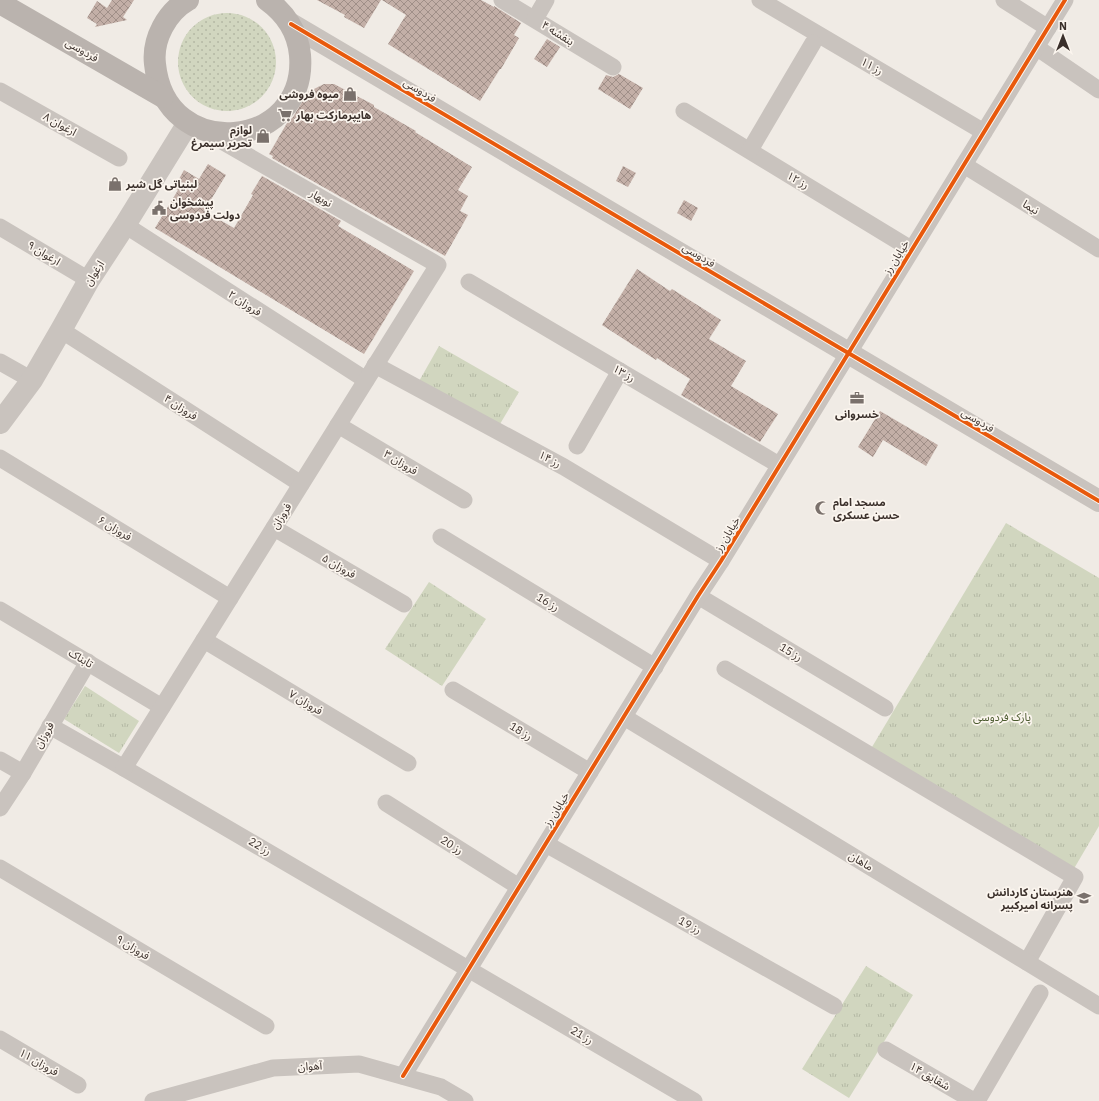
<svg xmlns="http://www.w3.org/2000/svg" width="1099" height="1101" font-family="'IBM Plex Sans','Noto Sans Arabic',sans-serif">
<style>
.grass{fill:url(#grass-dots)}
.park{fill:url(#park-tufts)}
.building{fill:url(#building-cross-hatch)}
.lines{fill:none;stroke-linecap:round;stroke-linejoin:round}
.minor{stroke:#c9c3be;stroke-width:17}
.tertiary{stroke:#c9c3be;stroke-width:22}
.secondary{stroke:#bab3ae;stroke-width:22}
.cycleway-casing{stroke:#fbf5ee;stroke-width:6}
.cycleway{stroke:#e8590c;stroke-width:4}
.labels{text-anchor:middle;dominant-baseline:central;stroke-width:3.5;stroke-linejoin:round;paint-order:stroke}
.street-label{font-size:11px;fill:#3b302b;stroke:#fbf5ee}
.poi-label{font-size:11px;font-weight:bold;fill:#3b302b;stroke:#fbf5ee;text-anchor:start}
.park-label{font-size:11px;fill:#4a5a2e;stroke:#fbf5ee}
</style>
<defs>
<pattern id="grass-dots" width="8" height="8" patternUnits="userSpaceOnUse"><rect width="8" height="8" fill="#d1d6bf"/><path d="M2 2h.1M6 6h.1" fill="none" stroke="#b4b8a4" stroke-width="1.8" stroke-linecap="round"/></pattern>
<pattern id="park-tufts" width="24" height="20" patternUnits="userSpaceOnUse"><rect width="24" height="20" fill="#d1d6bf"/><path d="M3 7l-1-3M5 7V3M7 7l1-3M15 17l-1-3M17 17v-4M19 17l1-3" fill="none" stroke="#b4b8a4"/></pattern>
<pattern id="building-cross-hatch" width="8" height="8" patternUnits="userSpaceOnUse"><rect width="8" height="8" fill="#c3afa7"/><path d="M0 0l8 8M0 8l8-8" fill="none" stroke="#a08f88"/></pattern>
</defs>
<rect width="100%" height="100%" fill="#f0ebe5"/>
<circle class="grass" cx="227" cy="62" r="49"/>
<g class="park">
<path d="M439 346 519 392 497 429 418 383Z"/>
<path d="M1006 523 1099 578V826L1072 872 869 752Z"/>
<path d="M429 582 486 619 442 686 385 649Z"/>
<path d="M85 686 139 721 119 753 64 719Z"/>
<path d="M866 966 913 995 849 1098 802 1069Z"/>
</g>
<g class="building">
<path d="M112 0H134L123 17 127 20 95 27 97 24 87 18 97 1 107 8Z"/>
<path d="M317 0H381L364 28 344 17 345 15Z"/>
<path d="M382 0H481L494 7V6L521 23 514 35 519 38 501 69H500L480 101 388 44 406 15Z"/>
<path d="M547 39 560 47 547 67 534 59Z"/>
<path d="M619 74 643 88 630 109 598 89 606 75 613 77Z"/>
<path d="M324 84H334L374 105V107L416 131 415 132 472 167 458 190 468 196 460 211 468 215 445 256 272 158 273 156 269 154 287 123 293 117 308 92Z"/>
<path d="M208 164 226 175 204 211 234 228 253 195 251 194 262 176 341 221 338 226 414 271 364 354 155 228 178 190 174 188 184 170 199 179Z"/>
<path d="M623 166 636 173 628 187 616 181Z"/>
<path d="M684 200 698 208 691 221 677 213Z"/>
<path d="M637 269 670 291 672 289 721 320 709 339 746 361 731 386 778 414 760 442 681 395 690 379 657 358 656 360 602 325Z"/>
<path d="M880 411 938 445 926 466 883 440 873 457 858 447Z"/>
</g>
<g class="lines">
<g class="minor">
<path d="M502 0 613 67"/>
<path d="M760 0 984 132"/>
<path d="M1004 0 1048 28"/>
<path d="M535 19 546 0"/>
<path d="M1036 47 1099 90"/>
<path d="M0 91 119 158"/>
<path d="M684 111 911 249"/>
<path d="M750 150 813 43"/>
<path d="M964 165 1099 249"/>
<path d="M125 225 366 380"/>
<path d="M0 227 89 280"/>
<path d="M469 282 779 465"/>
<path d="M61 330 301 484"/>
<path d="M0 362 32 380"/>
<path d="M375 365 564 467 721 561"/>
<path d="M338 425 464 500"/>
<path d="M577 446 620 371"/>
<path d="M0 458 230 598"/>
<path d="M274 528 404 604"/>
<path d="M441 537 655 667"/>
<path d="M698 596 885 708"/>
<path d="M0 610 162 707"/>
<path d="M204 640 408 763"/>
<path d="M725 669 1075 877 1027 962"/>
<path d="M453 690 590 772"/>
<path d="M624 717 1099 1006"/>
<path d="M50 726 124 768 694 1101"/>
<path d="M0 760 23 773"/>
<path d="M124 768 438 265 206 132"/>
<path d="M386 803 519 887"/>
<path d="M0 808 23 773 88 662"/>
<path d="M546 844 834 1006"/>
<path d="M0 868 266 1026"/>
<path d="M0 1039 78 1085"/>
<path d="M886 1050 974 1101"/>
<path d="M403 1076 698 596 721 561 1065 0"/>
<path d="M153 1101 273 1068 359 1064 441 1087 465 1101"/>
<path d="M977 1101 1040 993"/>
</g>
<g class="tertiary">
<path d="M291 24 1099 501"/>
<path d="M0 423 32 380 61 330 89 280 125 225 188 123"/>
</g>
<g class="secondary">
<path d="M188 0C167 12 152 39 155 64 165 165 308 150 300 55 298 32 285 13 267 0"/>
<path d="M0 3 163 97"/>
</g>
<defs>
<g id="cycleway">
<path d="M291 24 1099 501"/>
<path d="M403 1076 698 596 721 561 1065 0"/>
</g>
</defs>
<use href="#cycleway" class="cycleway-casing"/>
<use href="#cycleway" class="cycleway"/>
</g>
<defs>
<symbol id="shop-bare" viewBox="-9 -9 18 18"><path d="M-5-2.5h2.3a2.7 3.5 0 0 1 5.4 0H5L5.5 6h-11ZM-1.5-2.5h3a1.5 2.3 0 0 0-3 0Z" fill="#7a716c" stroke="#fbf5ee" stroke-width="2.5" paint-order="stroke"/></symbol>
<symbol id="supermarket-bare" viewBox="-9 -9 18 18"><path d="M-6-5.5h2.5l.6 2H6L4.5 2H-2.5L-4.4-4H-6ZM-1.5 3.2a1.3 1.3 0 1 0 .1 0ZM3 3.2a1.3 1.3 0 1 0 .1 0Z" fill="#7a716c" stroke="#fbf5ee" stroke-width="2.5" paint-order="stroke"/></symbol>
<symbol id="civic-bare" viewBox="-9 -9 18 18"><path d="M-.6-6.5H3V-4.5H.6V-3L4-1V1h2V6H-6V1h2V-1L-.6-3ZM-1.2 2.5V6h2.4V2.5Z" fill="#7a716c" stroke="#fbf5ee" stroke-width="2.5" paint-order="stroke"/></symbol>
<symbol id="office-bare" viewBox="-9 -9 18 18"><path d="M-6-3h4V-5.5h4V-3h4V5H-6ZM-1-4.5V-3h2v-1.5ZM-6 0V1H6V0Z" fill="#7a716c" stroke="#fbf5ee" stroke-width="2.5" paint-order="stroke"/></symbol>
<symbol id="mosque-bare" viewBox="-9 -9 18 18"><path d="M3.5-4.9A6 6 0 1 0 3.5 4.9A5 5 0 1 1 3.5-4.9Z" fill="#7a716c" stroke="#fbf5ee" stroke-width="2.5" paint-order="stroke"/></symbol>
<symbol id="school-bare" viewBox="-9 -9 18 18"><path d="M0-5L7-2L0 1L-7-2ZM-4 1L0 2.5L4 1V4Q0 6-4 4Z" fill="#7a716c" stroke="#fbf5ee" stroke-width="2.5" paint-order="stroke"/></symbol>
</defs>
<g fill-rule="evenodd">
<use href="#shop-bare" x="340" y="84" width="20" height="20"/>
<use href="#supermarket-bare" x="275" y="105" width="20" height="20"/>
<use href="#shop-bare" x="253" y="126" width="20" height="20"/>
<use href="#shop-bare" x="105" y="174" width="20" height="20"/>
<use href="#civic-bare" x="149" y="198" width="20" height="20"/>
<use href="#office-bare" x="847" y="388" width="20" height="20"/>
<use href="#mosque-bare" x="812" y="498" width="20" height="20"/>
<use href="#school-bare" x="1074" y="888" width="20" height="20"/>
</g>
<g class="labels">
<g class="street-label">
<text transform="translate(558 33) rotate(32)">بنفشه ۴</text>
<text transform="translate(82 50) rotate(30)">فردوسی</text>
<text transform="translate(872 66) rotate(30)">رز ۱۱</text>
<text transform="translate(420 90) rotate(31)">فردوسی</text>
<text transform="translate(60 124) rotate(29)">ارغوان ۸</text>
<text transform="translate(798 180) rotate(31)">رز ۱۲</text>
<text transform="translate(321 198) rotate(30)">نوبهار</text>
<text transform="translate(1031 207) rotate(32)">نیما</text>
<text transform="translate(44 253) rotate(31)">ارغوان ۹</text>
<text transform="translate(699 255) rotate(31)">فردوسی</text>
<text transform="translate(896 257) rotate(-58)">خیابان رز</text>
<text transform="translate(94 273) rotate(-58)">ارغوان</text>
<text transform="translate(245 303) rotate(33)">فروزان ۲</text>
<text transform="translate(624 373) rotate(31)">رز ۱۳</text>
<text transform="translate(181 407) rotate(33)">فروزان ۴</text>
<text transform="translate(978 420) rotate(31)">فردوسی</text>
<text transform="translate(550 459) rotate(28)">رز ۱۴</text>
<text transform="translate(401 462) rotate(31)">فروزان ۳</text>
<text transform="translate(281 516) rotate(-58)">فروزان</text>
<text transform="translate(115 528) rotate(31)">فروزان ۶</text>
<text transform="translate(727 534) rotate(-59)">خیابان رز</text>
<text transform="translate(339 566) rotate(30)">فروزان ۵</text>
<text transform="translate(548 602) rotate(31)">رز 16</text>
<text transform="translate(791 652) rotate(31)">رز 15</text>
<text transform="translate(81 658) rotate(31)">تابناک</text>
<text transform="translate(306 702) rotate(31)">فروزان ۷</text>
<text transform="translate(521 731) rotate(31)">رز 18</text>
<text transform="translate(44 735) rotate(-60)">فروزان</text>
<text transform="translate(556 809) rotate(-58)">خیابان رز</text>
<text transform="translate(452 845) rotate(32)">رز 20</text>
<text transform="translate(260 846) rotate(30)">رز 22</text>
<text transform="translate(861 861) rotate(31)">ماهان</text>
<text transform="translate(690 925) rotate(29)">رز 19</text>
<text transform="translate(133 947) rotate(31)">فروزان ۹</text>
<text transform="translate(582 1035) rotate(30)">رز 21</text>
<text transform="translate(39 1062) rotate(30)">فروزان ۱۱</text>
<text transform="translate(310 1066) rotate(-3)">آهوان</text>
<text transform="translate(930 1076) rotate(30)">شقایق ۱۴</text>
</g>
<g class="poi-label">
<text x="339" y="94" text-anchor="end">میوه فروشی</text>
<text x="296" y="115">هایپرمارکت بهار</text>
<text x="252" y="130" text-anchor="end">لوازم<tspan x="252" dy="13">تحریر سیمرغ</tspan></text>
<text x="126" y="184">لبنیاتی گل شیر</text>
<text x="170" y="202">پیشخوان<tspan x="170" dy="13">دولت فردوسی</tspan></text>
<text x="857" y="414" text-anchor="middle">خسروانی</text>
<text x="833" y="502">مسجد امام<tspan x="833" dy="13">حسن عسکری</tspan></text>
<text x="1073" y="892" text-anchor="end">هنرستان کاردانش<tspan x="1073" dy="13">پسرانه امیرکبیر</tspan></text>
</g>
<g class="park-label">
<text x="1002" y="717">پارک فردوسی</text>
</g>
</g>
<g transform="translate(1063 36)" stroke="#fbf5ee" stroke-width="3" paint-order="stroke">
<path d="M0-3L7 15L0 10L-7 15Z" fill="#3b302b"/>
<text y="-6" font-size="11" font-weight="bold" text-anchor="middle" fill="#3b302b">N</text>
</g>
</svg>
